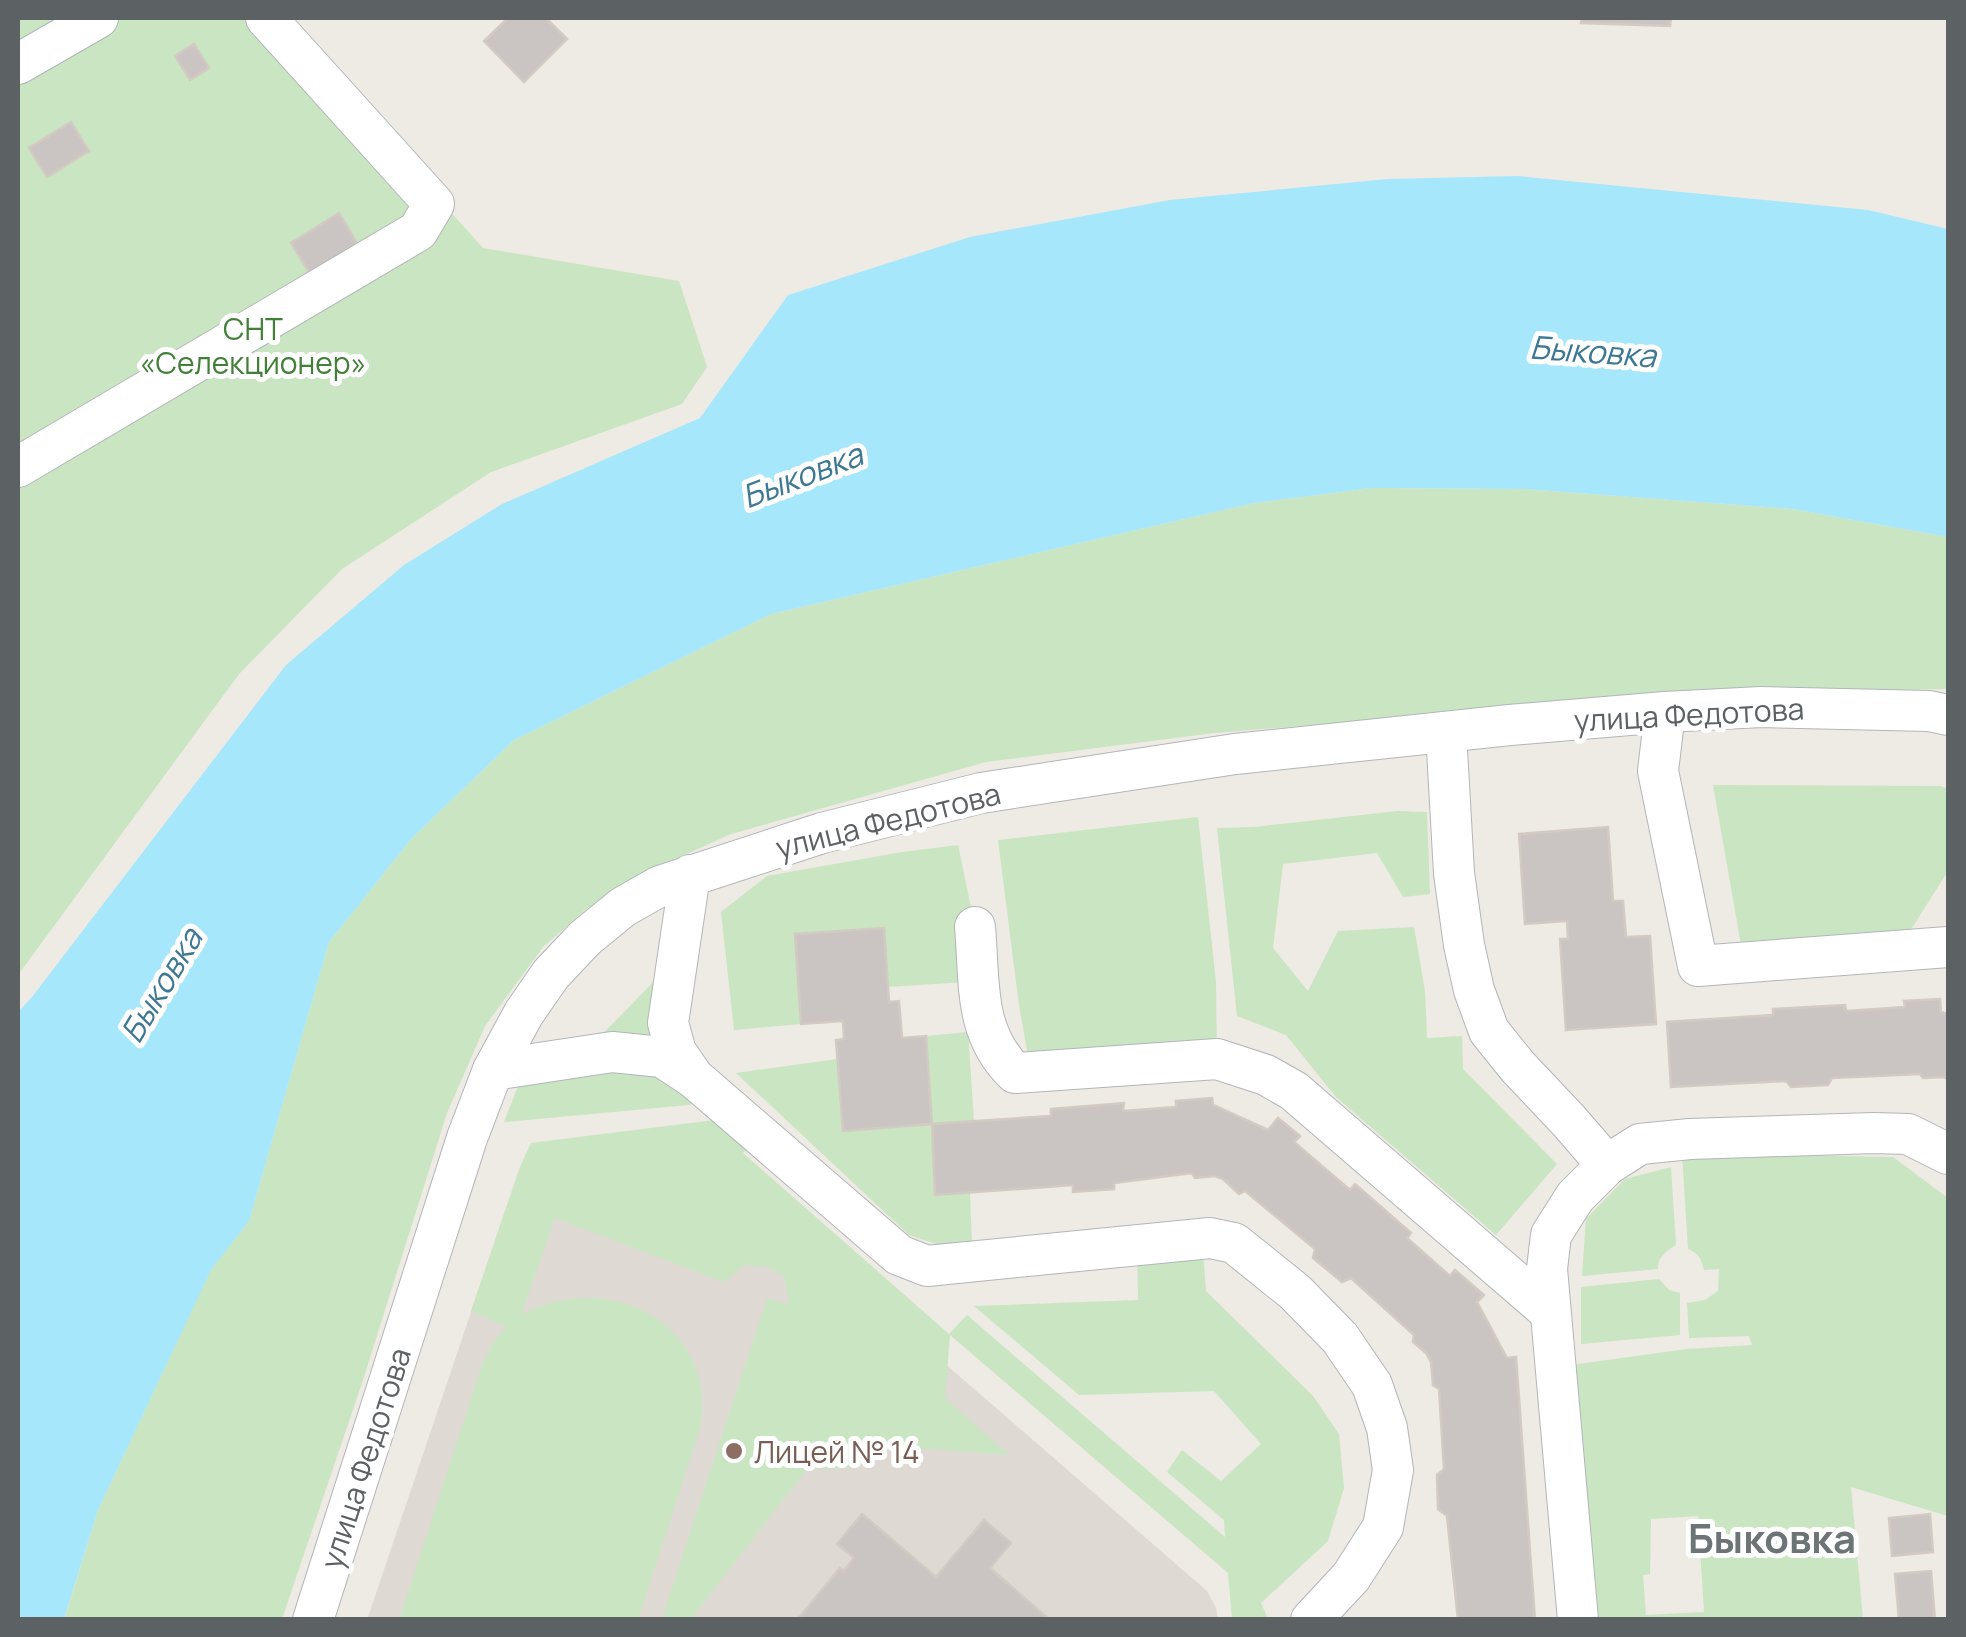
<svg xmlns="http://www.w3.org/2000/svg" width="1966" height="1637" font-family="Manrope,sans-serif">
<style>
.education{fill:#dedad3}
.green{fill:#c9e5c2;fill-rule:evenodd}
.water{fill:#a7e7fc}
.building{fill:#cac5c2;stroke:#d3cbc3;stroke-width:2.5}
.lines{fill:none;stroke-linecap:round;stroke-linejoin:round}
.minor-casing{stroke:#b2b6b9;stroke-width:42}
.minor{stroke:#fff;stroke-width:40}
.education-dot{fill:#8d6e63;stroke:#fff;stroke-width:4}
.labels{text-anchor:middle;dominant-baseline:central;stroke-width:10;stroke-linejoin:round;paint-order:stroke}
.park-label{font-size:30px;fill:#428037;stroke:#fff}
.street-label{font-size:30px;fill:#5c6164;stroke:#fff}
.education-label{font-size:30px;fill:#785e54;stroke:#fff;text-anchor:start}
.water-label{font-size:32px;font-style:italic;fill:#3c7794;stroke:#fff}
.district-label{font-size:40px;font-weight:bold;fill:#6d7476;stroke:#fff}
</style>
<rect width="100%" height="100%" fill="#eeeae4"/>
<path class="education" d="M694 1146 1207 1591 1216 1608 1218 1619 367 1620 520 1167Z"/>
<g class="green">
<path d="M18 18H276L483 248 679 281 707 367 682 404 491 472 342 569 239 674 18 975Z"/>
<path d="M1372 488 1524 489 1792 509 1948 537V689L1700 694 1214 733 986 762 731 834 642 874 585 910 543 947 485 1026 447 1113 363 1380 282 1619 64 1620 98 1510 211 1269 249 1221 329 942 412 838 514 740 771 614 1254 503Z"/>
<path d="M1713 785 1941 786 1948 789V871L1898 950 1744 962Z"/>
<path d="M1398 811 1427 812 1430 894 1403 897 1377 853 1283 864 1273 948 1308 991 1338 931 1414 927 1425 991 1427 1038 1462 1036 1463 1069 1557 1164 1496 1235 1336 1097 1286 1035 1237 1016 1217 828 1254 827Z"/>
<path d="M1198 817 1216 982 1217 1059 1031 1073 1019 1005 998 840Z"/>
<path d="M958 845 975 927 980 981 888 987 883 928 795 934 801 1024 734 1030 721 912 767 876 902 852Z"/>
<path d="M678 957 668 1023 721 1102 504 1122 526 1065 581 1056Z"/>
<path d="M968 1032 974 1121 932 1125 935 1194 970 1193 972 1244 942 1246 909 1235 736 1073 837 1059 843 1131 931 1125 926 1036Z"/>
<path d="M739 1117 761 1136 743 1153 949 1334 967 1315 1225 1537 1224 1520 1167 1472 1182 1450 1221 1481 1261 1444 1214 1391 1079 1395 974 1306 1138 1300 1137 1245 1202 1238 1206 1291 1313 1396 1339 1434 1344 1488 1328 1541 1261 1603 1268 1619H1232L1228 1573 950 1335 945 1398 1009 1455 877 1445 857 1468 807 1469 691 1619H662L767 1298 789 1305 784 1276 766 1266 744 1265 724 1282 555 1218 521 1315C608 1267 722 1325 699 1431L638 1619 399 1620 483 1362 493 1343 507 1327 471 1311 520 1167 531 1143Z"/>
<path d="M1682 1153 1893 1157 1948 1198V1516L1851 1487 1863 1619H1575L1571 1365 1687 1349 1752 1345 1749 1336 1689 1338 1687 1303 1705 1300 1718 1291 1719 1269 1704 1270C1701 1259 1699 1253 1688 1249ZM1698 1516 1704 1612 1646 1615 1643 1575 1650 1574 1651 1519Z"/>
<path d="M1671 1167 1676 1245C1667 1250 1657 1258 1658 1269L1582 1276 1586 1219 1625 1179Z"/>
<path d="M1659 1279 1669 1290 1680 1293V1335L1581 1344V1287Z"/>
</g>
<path class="water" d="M1517 176 1868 210 1948 229V537L1792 509 1524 489 1372 488 1254 503 771 614 514 740 412 838 329 942 249 1221 211 1270 98 1510 64 1619H18V1012L32 997 286 665 404 565 502 504 700 418 788 295 970 237 1170 200 1388 179Z"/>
<g class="building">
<path d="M508 18H546L567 39 524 82 484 41Z"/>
<path d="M1582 18H1671L1670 26 1581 23Z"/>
<path d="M194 44 209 68 190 80 175 56Z"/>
<path d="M71 122 89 151 47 177 29 148Z"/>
<path d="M339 213 361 250 314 280 291 243Z"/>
<path d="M1608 827 1613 901H1623L1626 937 1650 936 1656 1024 1566 1030 1560 939H1568L1567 921 1525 924 1519 834Z"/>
<path d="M884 928 889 1002 899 1001 902 1038 926 1036 932 1124 843 1131 836 1040 844 1039 843 1021 801 1024 795 934Z"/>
<path d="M1940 999 1941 1012 1948 1014V1079L1943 1077 1923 1078 1920 1074 1832 1078 1828 1085 1791 1087 1786 1081 1671 1087 1667 1022 1773 1015V1009L1845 1005 1846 1011 1905 1007 1904 1001Z"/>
<path d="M1212 1098 1213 1105 1268 1130 1278 1118 1300 1136 1294 1142 1350 1190 1355 1184 1411 1233 1407 1238 1450 1276 1455 1270 1484 1295 1477 1302 1507 1358 1516 1357 1535 1620H1458L1447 1516 1438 1509 1437 1475 1444 1469 1439 1389 1433 1385 1431 1362 1426 1353 1413 1342 1414 1335 1351 1278 1342 1282 1313 1258 1315 1249 1245 1191 1239 1194 1223 1179 1215 1176 1195 1178 1192 1173 1114 1183V1189L1073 1192V1185L935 1195 932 1124 1051 1116V1109L1124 1103 1123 1111 1176 1107V1101Z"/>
<path d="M862 1514 936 1577 984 1520 1011 1543 990 1568 1050 1620H797L840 1568 844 1571 854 1558 837 1544Z"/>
<path d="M1930 1514 1933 1552 1892 1556 1889 1518Z"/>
<path d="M1931 1571 1935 1620H1899L1895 1574Z"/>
</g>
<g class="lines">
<defs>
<g id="minor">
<path d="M18 64 98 18"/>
<path d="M18 467 418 231 434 204 266 18"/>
<path d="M1665 712 1658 771 1698 966 1948 947"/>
<path d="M1446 732 1454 873 1464 945 1474 990 1489 1031 1518 1067 1569 1121 1607 1165"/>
<path d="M690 875 668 1023 676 1052 694 1078 899 1255 927 1266 1210 1238 1234 1243 1295 1292 1340 1338 1372 1385 1387 1428 1393 1470 1383 1527 1351 1577 1311 1620"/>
<path d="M975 927C980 982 973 1032 1015 1073L1217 1059 1266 1075 1294 1091 1549 1311"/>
<path d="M493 1070 612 1052 662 1057 694 1078"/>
<path d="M313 1620 467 1138 493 1070 524 1013 551 974 585 938 623 907 660 886 822 833 981 793 1235 754 1510 725 1665 712 1761 707 1929 711 1948 715"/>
<path d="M1578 1620 1547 1269 1551 1235 1575 1197 1607 1165 1640 1144 1690 1139 1874 1133 1908 1134 1948 1154"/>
</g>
</defs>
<use href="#minor" class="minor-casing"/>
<use href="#minor" class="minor"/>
</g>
<circle class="education-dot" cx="734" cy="1451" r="10"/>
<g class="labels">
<g class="park-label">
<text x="253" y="328">СНТ<tspan x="253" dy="34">«Селекционер»</tspan></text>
</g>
<g class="street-label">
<text transform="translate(1689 714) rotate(-3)">улица Федотова</text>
<text transform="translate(888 820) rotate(-14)">улица Федотова</text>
<text transform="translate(365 1458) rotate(-72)">улица Федотова</text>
</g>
<g class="education-label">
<text x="754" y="1451">Лицей № 14</text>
</g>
<g class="water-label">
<text transform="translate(1593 351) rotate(4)">Быковка</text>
<text transform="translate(802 475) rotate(-21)">Быковка</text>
<text transform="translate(161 985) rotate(-59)">Быковка</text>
</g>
<g class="district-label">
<text x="1772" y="1537">Быковка</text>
</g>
</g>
<rect width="1966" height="1637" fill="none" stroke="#5c6164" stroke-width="40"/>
</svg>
